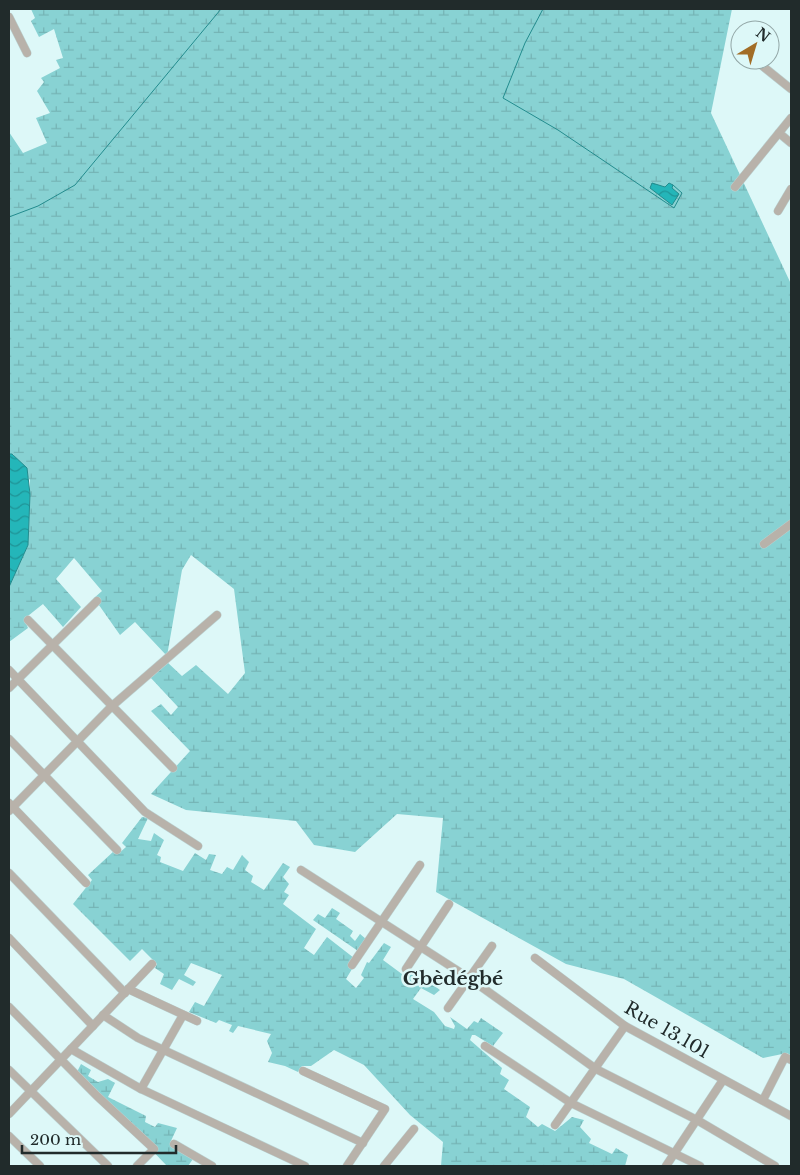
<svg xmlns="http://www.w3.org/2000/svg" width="800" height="1175" font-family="'Libre Baskerville',serif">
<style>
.wetland{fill:url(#wetland-marsh)}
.water{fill:url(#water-waves);stroke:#238c8e}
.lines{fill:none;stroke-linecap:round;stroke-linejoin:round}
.stream{stroke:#238c8e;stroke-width:1}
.minor-casing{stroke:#bbd3d3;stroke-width:9}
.minor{stroke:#b8b2aa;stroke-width:8}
.labels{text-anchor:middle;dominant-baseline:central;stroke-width:5;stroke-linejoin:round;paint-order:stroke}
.street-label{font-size:18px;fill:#212b2b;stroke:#ddf8f8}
.neighbourhood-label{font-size:19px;font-weight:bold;fill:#212b2b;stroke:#ddf8f8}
</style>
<defs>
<pattern id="wetland-marsh" width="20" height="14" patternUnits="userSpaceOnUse" patternTransform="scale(1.25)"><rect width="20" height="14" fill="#88d2d3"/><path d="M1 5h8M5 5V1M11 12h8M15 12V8" fill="none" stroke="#75b4b5"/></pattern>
<pattern id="water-waves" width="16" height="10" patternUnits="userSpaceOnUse" patternTransform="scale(1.25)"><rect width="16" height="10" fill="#24b6b9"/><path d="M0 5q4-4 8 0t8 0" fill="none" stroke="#1f9497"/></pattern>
</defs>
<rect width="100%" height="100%" fill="#ddf8f8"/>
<g class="wetland">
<path d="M31 9H732L711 113 791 284V1056L787 1053 763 1058 624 979 566 964 436 892 443 818 397 814 355 852 314 845 296 821 186 810 151 794 190 751 151 711 161 704 171 715 178 707 150 677 167 662 182 676 196 665 228 694 245 673 234 589 191 555 182 570 167 656 135 622 120 635 94 598 102 591 74 558 56 579 81 607 63 627 43 604 24 619 28 628 9 642V587L28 545 30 494V480L13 454H9V132L23 153 47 143 36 118 50 113 37 91 44 82 41 78 60 68 56 60 63 58 54 29 39 37 31 21 35 18Z"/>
<path d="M142 817 148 818 138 839 151 841 154 833 164 840 157 855 161 857 160 862 183 871 195 853 206 860 209 854 216 855 210 870 222 874 227 867 233 870 242 855 249 862 245 870 253 876 251 882 264 890 283 863 290 867 283 877 289 884 284 892 289 895 283 904 316 929 304 948 314 955 327 937 354 958 348 966 352 969 346 979 356 988 364 978 361 975 367 962 369 963 384 943 391 947 383 960 406 977 412 969 440 990 434 995 421 988 413 999 434 1012 445 1026 454 1029 455 1026 450 1017 467 1029 474 1021 478 1023 481 1018 503 1033 493 1046 475 1035H472L470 1040 502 1068 500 1074 509 1080 504 1089 530 1107 526 1117 538 1127 542 1124 555 1131 572 1117 584 1120 580 1127 591 1139 589 1143 612 1154 616 1148 628 1155 625 1166H441L443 1142 410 1115 364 1065 334 1050 311 1066H302L298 1072 285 1066 268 1062 272 1053 267 1041 271 1034 238 1026 233 1033 229 1031 232 1025 219 1020 216 1023 189 1012 195 1002 204 1006 222 975 191 963 184 975 196 982 193 986 179 979 172 990 160 984 164 974 155 968 157 964 142 949 130 961 73 904 92 880 88 875 114 851 118 854 126 847 122 843Z"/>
<path d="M332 908 340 913 336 919 353 931 350 936 355 941 360 934 366 939 358 951 313 920 318 914 325 918Z"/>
<path d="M81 1064 91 1070 88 1076 98 1082 108 1079 115 1083 108 1097 146 1116 145 1122 155 1127 158 1123 177 1128 170 1143 193 1159 188 1166H167L77 1072Z"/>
</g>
<g class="water">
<path d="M652 183 665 187 669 183 673 185 672 188 679 194 672 205 650 188Z"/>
<path d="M9 454H12L27 468 30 494 28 545 9 587Z"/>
</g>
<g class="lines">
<g class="stream">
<path d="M543 9 525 43 503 98 558 130 674 208 682 193 673 185"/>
<path d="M9 217 38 206 75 185 221 9"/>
</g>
<defs>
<g id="minor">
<path d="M9 17 27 53"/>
<path d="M739 47 740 48"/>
<path d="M755 60 791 89"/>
<path d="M779 133 791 143"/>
<path d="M735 187 791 118"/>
<path d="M778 211 791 189"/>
<path d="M764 544 791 524"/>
<path d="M28 620 173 768"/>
<path d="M9 670 145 812 198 846"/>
<path d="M9 688 97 601"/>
<path d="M9 739 117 850"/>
<path d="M9 803 86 883"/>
<path d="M9 811 112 706 217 615"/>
<path d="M301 870 469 978 596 1069 697 1120 775 1166"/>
<path d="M9 873 125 993"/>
<path d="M9 938 93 1026"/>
<path d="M535 958 625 1026 791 1116"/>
<path d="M352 965 420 865"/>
<path d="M406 969 449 904"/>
<path d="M128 989 197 1021"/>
<path d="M9 1007 97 1096 154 1149 137 1166"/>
<path d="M448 1008 492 946"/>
<path d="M103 1015 138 1038 363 1143"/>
<path d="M485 1046 571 1103 700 1166"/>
<path d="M71 1049 141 1089 305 1166"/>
<path d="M9 1070 108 1166"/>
<path d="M303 1071 385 1109 347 1166"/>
<path d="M141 1089 183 1015"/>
<path d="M763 1100 785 1057 791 1060"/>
<path d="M9 1114 152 964"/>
<path d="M555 1125 625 1026"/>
<path d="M9 1136 40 1166"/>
<path d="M174 1144 212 1166"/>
<path d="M384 1166 414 1129"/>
<path d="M666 1166 723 1080"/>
</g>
</defs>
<use href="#minor" class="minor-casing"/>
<use href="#minor" class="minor"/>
</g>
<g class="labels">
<g class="street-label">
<text transform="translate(667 1030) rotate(30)">Rue 13.101</text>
</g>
<g class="neighbourhood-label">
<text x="453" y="978">Gbèdégbé</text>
</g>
</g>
<rect width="800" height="1175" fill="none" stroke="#212b2b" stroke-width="20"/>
<g transform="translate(755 45) rotate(38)"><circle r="24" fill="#ddf8f8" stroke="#92a6a6"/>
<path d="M0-4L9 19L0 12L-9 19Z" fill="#a26d26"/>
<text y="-8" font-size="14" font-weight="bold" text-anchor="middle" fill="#212b2b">N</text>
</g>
<path d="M22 1145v8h154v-8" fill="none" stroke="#212b2b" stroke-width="2.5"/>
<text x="30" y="1145" font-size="15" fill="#212b2b" stroke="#ddf8f8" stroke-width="4" paint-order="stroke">200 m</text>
</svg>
